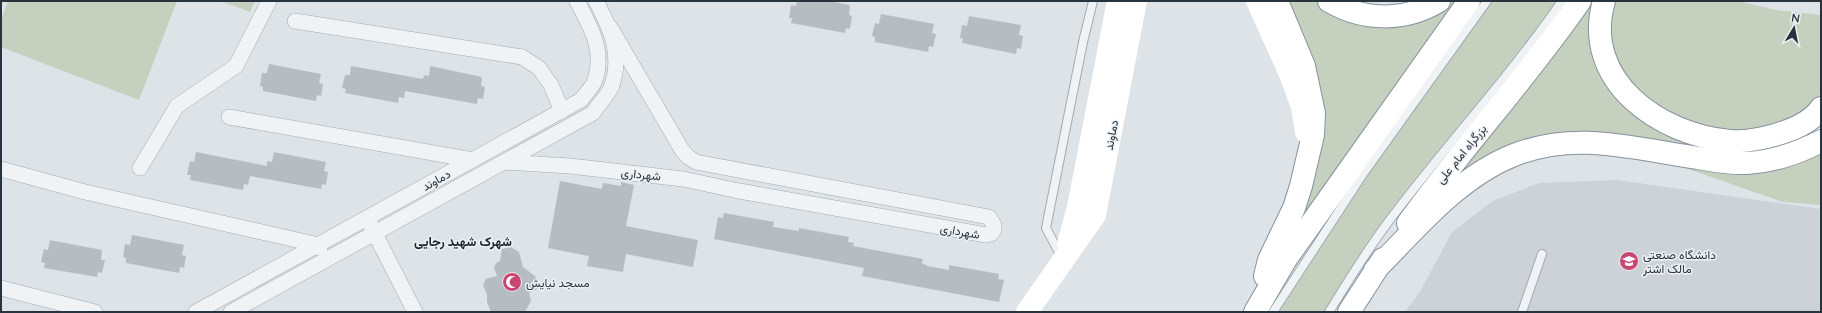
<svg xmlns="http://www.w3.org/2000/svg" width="1822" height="313" viewBox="0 0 1822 313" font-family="Lato,Vazirmatn,sans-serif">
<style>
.built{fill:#ccd2d8}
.green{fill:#c6d0bf}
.building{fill:#b5bdc3}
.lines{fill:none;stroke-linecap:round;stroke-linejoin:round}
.service-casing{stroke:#a3abb1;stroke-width:10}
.minor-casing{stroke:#a3abb1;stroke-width:16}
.trunk-casing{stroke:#85929d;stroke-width:24}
.service{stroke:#f0f3f5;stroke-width:8}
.minor{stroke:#f0f3f5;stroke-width:15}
.secondary{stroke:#fff;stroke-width:22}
.trunk{stroke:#fff;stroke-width:22}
.labels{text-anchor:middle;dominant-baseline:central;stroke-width:3;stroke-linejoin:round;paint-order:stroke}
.street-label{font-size:12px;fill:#27333d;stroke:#edf1f4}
.poi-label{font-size:12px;fill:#27333d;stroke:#edf1f4;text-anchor:start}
.neighbourhood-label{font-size:13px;font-weight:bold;fill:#1a242d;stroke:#edf1f4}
</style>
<rect width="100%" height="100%" fill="#dde3e7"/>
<!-- built -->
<path class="built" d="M1617,180L1821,209V312H1405L1421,290L1452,232L1493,201L1539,183Z"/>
<!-- green -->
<path class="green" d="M8,1H177L139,100L1,47V20Z
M221,1H255L250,12Z
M1286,1H1318L1332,10L1443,7L1451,1H1459L1273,264L1318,159Z
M1490,1H1558L1539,28L1347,276L1325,312H1278L1374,164Z
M1593,1L1608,79L1730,148L1729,155L1592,135L1444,190L1472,159L1555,54Z
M1610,1H1738L1776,10L1821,15V93L1806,113L1793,120L1736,133L1673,118L1624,81L1606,31Z
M1821,150V205L1783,202L1665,161Z"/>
<!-- building -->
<path class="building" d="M797,1H829L850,5L849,15L852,16L850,29L846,28L845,33L791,23L792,18H789L791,5L796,6Z
M881,14L934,24L932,33L936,34L933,47L929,46L928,52L875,42V37L872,36L875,23L879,24Z
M969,16L1021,25L1019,35L1023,36L1021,49L1017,48L1016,54L962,43L963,39L960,38L962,25L967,26Z
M269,64L321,74L319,83L323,84L321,96L317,95L316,101L263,91V87L260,86L262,73H267Z
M351,66L423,79L424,75L429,76L430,66L482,77L481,86L485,87L483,99L478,98L477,104L405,91L404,98L399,97L398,103L345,93L346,89L342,88L345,75H350Z
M196,152L267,166V161L272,162L274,152L326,162L324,171L328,172L326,185L322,184L321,189L250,176L248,185L244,184L243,190L190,180L191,175H187L190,161L194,162Z
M560,181L602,189L603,183L621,186V182L634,185L626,226L698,240L693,267L626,254L623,272L587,266L589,256L548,248Z
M724,213L774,222L773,227L799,231V228L849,237L848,242L854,243L853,246L923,259L922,264L927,265V266L949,270V265L999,274L998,279L1004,280L999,302L862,276L864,268L714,239L718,217L723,218Z
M132,235L184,245L182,255L186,256L184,268L180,267L179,273L126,263V258L123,257L125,244L130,245Z
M50,240L102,250L101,260H105L102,273L98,272L97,277L44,268L45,263L41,262L44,249L48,250Z
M511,247L519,252L523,267L536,277L541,287L529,293L531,301L525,312H491L487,302V294L483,285L486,279L497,276L494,268L496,263L500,261L502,249Z"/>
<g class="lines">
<defs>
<path id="service" d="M1062,258L1046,228L1083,42L1093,1
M1273,312L1363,174L1487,1
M1329,312C1348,281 1367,250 1389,221C1445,146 1509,78 1562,1
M1522,312L1542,254"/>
<path id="minor" d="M295,21L522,57L539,68L551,85L562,111
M229,117L473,160
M504,162L570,166L683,179L739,191L986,235L991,234L994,230V225L989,217L696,162L688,157L682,150L610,27
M140,168L177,106L236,66L269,1
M1,169L85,192L319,245L320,248
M370,224L415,312
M1,288L95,312
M196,312L581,100C585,94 593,87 595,80C605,50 590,26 577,1
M231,312L593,113C598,105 607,96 611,88C623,56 611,29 596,1"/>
<path id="trunk" d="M1329,1C1363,21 1405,22 1439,1
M1604,1C1581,81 1660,135 1730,141C1745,142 1761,139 1775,135C1792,130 1811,123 1821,108
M1408,223C1463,147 1527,78 1580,1
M1375,270C1416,229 1458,177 1514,155C1575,131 1630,148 1692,157C1710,160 1728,164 1746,163C1771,162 1799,153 1821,141
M1265,276L1269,260L1294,208L1301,186L1313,135L1314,113L1304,66L1277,1
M1255,312L1286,259L1469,1
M1349,312L1383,259"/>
</defs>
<!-- service casing -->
<use href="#service" class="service-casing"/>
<!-- minor casing -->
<use href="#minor" class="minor-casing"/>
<!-- trunk casing -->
<use href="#trunk" class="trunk-casing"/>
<!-- service -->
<use href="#service" class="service"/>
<!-- minor -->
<use href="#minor" class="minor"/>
<!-- secondary -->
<path class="secondary" d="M1257,1L1290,74L1302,107L1306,132
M1068,244L1078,207L1118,1
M1027,312L1095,215L1136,1"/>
<!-- trunk -->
<use href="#trunk" class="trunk"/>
</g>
<!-- icons -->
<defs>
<symbol id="university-disc" viewBox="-11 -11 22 22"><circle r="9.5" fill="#c8466f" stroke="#edf1f4"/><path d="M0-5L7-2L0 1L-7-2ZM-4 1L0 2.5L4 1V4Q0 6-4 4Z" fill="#fff"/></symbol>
<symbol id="mosque-disc" viewBox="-11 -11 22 22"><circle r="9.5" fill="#c8466f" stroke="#edf1f4"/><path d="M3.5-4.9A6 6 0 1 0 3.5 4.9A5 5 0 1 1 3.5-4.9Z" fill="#fff"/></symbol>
</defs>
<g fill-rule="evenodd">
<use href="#university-disc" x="1618" y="250" width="22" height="22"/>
<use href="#mosque-disc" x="501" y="271" width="22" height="22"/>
</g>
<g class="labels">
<!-- street labels -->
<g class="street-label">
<text transform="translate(1111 135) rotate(-79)">دماوند</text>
<text transform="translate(1461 154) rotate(-51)">بزرگراه امام علی</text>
<text transform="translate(641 174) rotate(6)">شهرداری</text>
<text transform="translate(436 180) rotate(-29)">دماوند</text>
<text transform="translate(960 231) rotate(10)">شهرداری</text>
</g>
<!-- poi labels -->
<g class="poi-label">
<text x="1643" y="254">دانشگاه صنعتی<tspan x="1643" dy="14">مالک اشتر</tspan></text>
<text x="526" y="282">مسجد نیایش</text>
</g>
<!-- neighbourhood labels -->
<g class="neighbourhood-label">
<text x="463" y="241">شهرک شهید رجایی</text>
</g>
</g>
<!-- border -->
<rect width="1822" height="313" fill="none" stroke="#27333d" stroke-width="4"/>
<!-- north arrow -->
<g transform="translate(1794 28) rotate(10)" stroke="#edf1f4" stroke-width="3" paint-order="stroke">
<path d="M0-3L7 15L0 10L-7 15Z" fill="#27333d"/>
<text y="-6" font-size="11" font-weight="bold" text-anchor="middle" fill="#27333d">N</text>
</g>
</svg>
